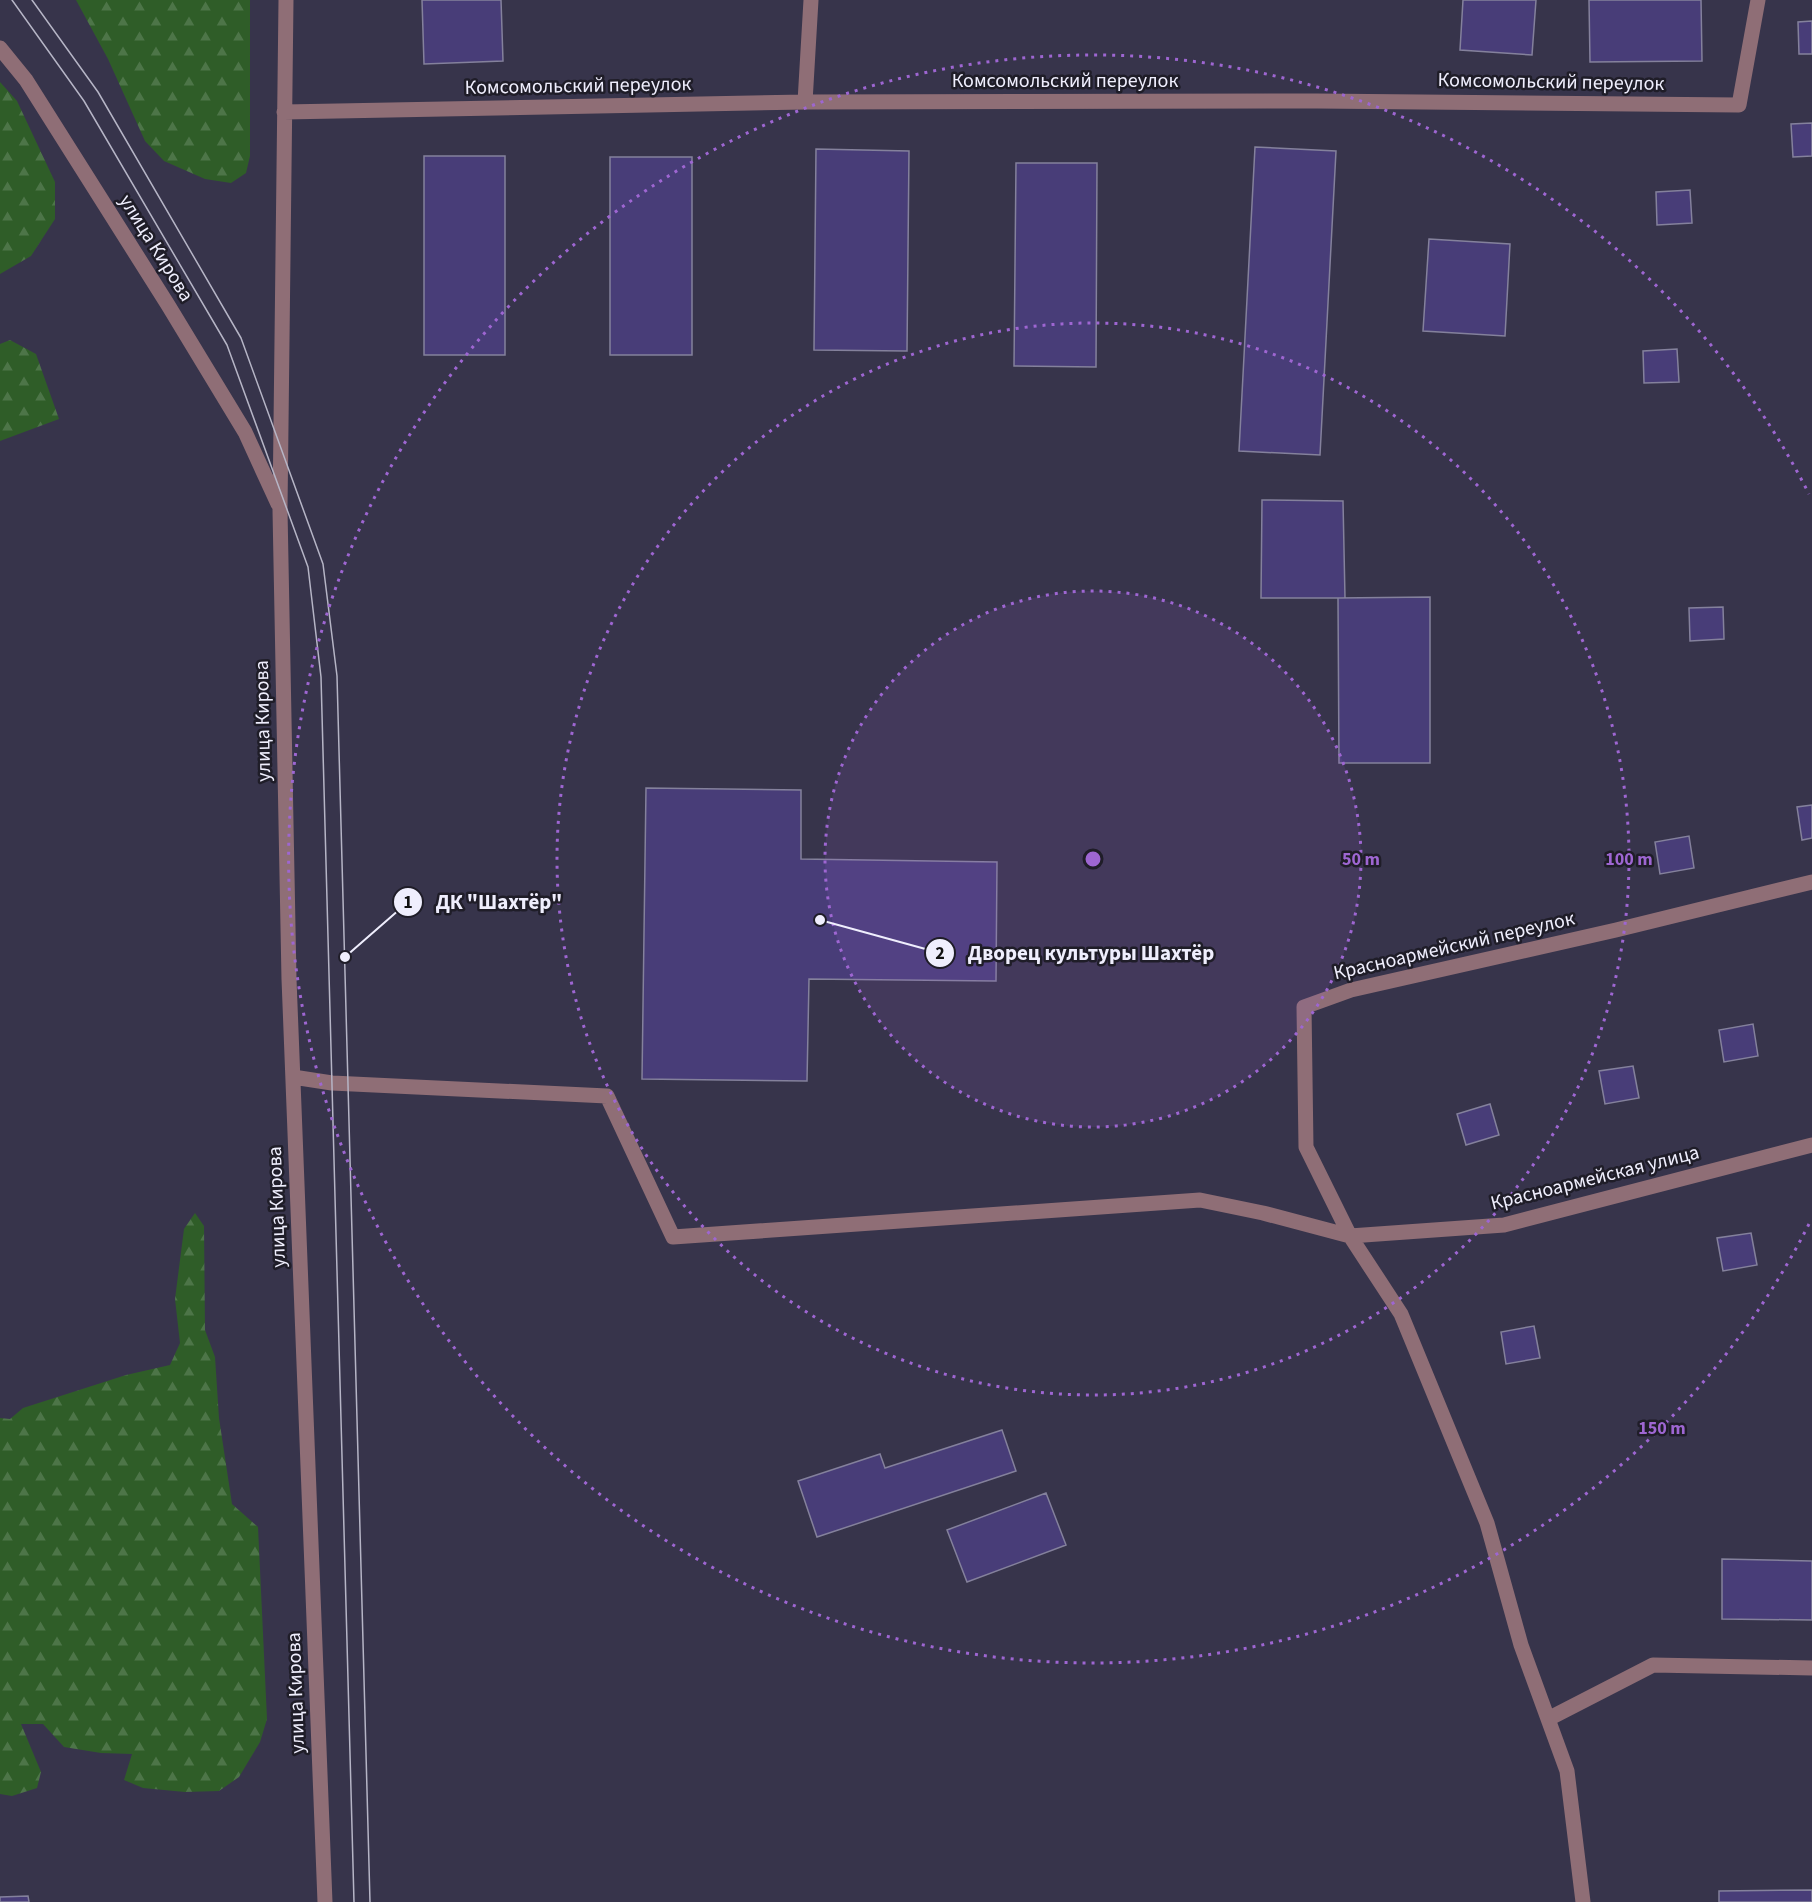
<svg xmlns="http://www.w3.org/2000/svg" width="1812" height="1902" viewBox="0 0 1812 1902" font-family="'Source Sans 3',sans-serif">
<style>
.forest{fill:url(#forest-firs)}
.building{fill:#483d78;stroke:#84819c;stroke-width:1.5}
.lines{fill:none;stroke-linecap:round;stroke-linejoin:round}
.minor{stroke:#8f6e76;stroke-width:15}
.tram{stroke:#b6b5c6;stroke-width:1.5}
.ring{fill:none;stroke:#9e66d2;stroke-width:3;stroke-dasharray:3 6}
.labels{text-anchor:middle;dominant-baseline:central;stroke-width:5;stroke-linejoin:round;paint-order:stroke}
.street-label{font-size:20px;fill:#efeefd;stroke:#1f1d28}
.centre{fill:#9e66d2;stroke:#1f1d28;stroke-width:3}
.ring-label{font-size:18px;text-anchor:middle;font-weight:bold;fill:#9e66d2;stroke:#1f1d28;stroke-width:5;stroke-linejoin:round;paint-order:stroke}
.leader{fill:none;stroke:#efeefd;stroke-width:2}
.callout-dot{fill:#efeefd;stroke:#1f1d28;stroke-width:2}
.mark-label{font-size:18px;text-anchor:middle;font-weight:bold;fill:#111}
.callout-label{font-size:21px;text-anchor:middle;font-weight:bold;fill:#efeefd;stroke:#1f1d28;stroke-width:5;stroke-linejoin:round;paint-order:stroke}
</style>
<defs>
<pattern id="forest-firs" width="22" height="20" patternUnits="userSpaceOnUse" patternTransform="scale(1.5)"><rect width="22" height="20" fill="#2f5d28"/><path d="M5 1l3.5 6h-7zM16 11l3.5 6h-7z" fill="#4d7548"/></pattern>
</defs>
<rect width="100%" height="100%" fill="#37344b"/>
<!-- forest -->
<path class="forest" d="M76,0H250V156L246,173L231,183L205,179L164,161L145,141L108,59Z
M0,82L17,101L55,182V219L31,256L0,274Z
M10,340L36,354L59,419L0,441V344Z
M195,1213L204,1226L205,1330L215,1357L219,1418L232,1504L258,1527L267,1719L260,1742L239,1777L219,1791L185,1792L143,1788L124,1780L132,1754L101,1753L64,1747L43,1724H21L41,1772L37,1788L12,1796L0,1794V1418L10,1419L23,1408L126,1375L170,1365L180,1343L175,1299L184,1229Z"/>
<!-- building -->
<path class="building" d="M422,0H501L503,61L424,64Z
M1463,0H1536L1532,55L1460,50Z
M1589,0H1701L1702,61L1590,62Z
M1812,21V54H1799L1798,22Z
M1812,123V156L1793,157L1791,124Z
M1255,147L1336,151L1320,455L1239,451Z
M816,149L909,151L907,351L814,350Z
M424,156H505V355H424Z
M610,157H692V355H610Z
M1016,163H1097L1096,367L1014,366Z
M1690,190L1692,223L1657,225L1656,192Z
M1429,239L1510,244L1505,336L1423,331Z
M1677,349L1679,382L1644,383L1643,351Z
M1262,500L1343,501L1345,598H1261Z
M1430,597V763H1339L1338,598Z
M1723,607L1724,639L1690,641L1689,608Z
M646,788L801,790V859L997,862L996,981L809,979L807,1081L642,1079Z
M1812,805V838L1802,840L1797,807Z
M1689,836L1694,868L1660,874L1655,842Z
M1753,1024L1758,1056L1724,1062L1719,1030Z
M1633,1066L1639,1098L1605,1104L1599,1071Z
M1490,1104L1499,1135L1466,1145L1457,1114Z
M1751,1233L1757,1265L1723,1271L1717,1238Z
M1534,1326L1540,1358L1506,1364L1501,1332Z
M1002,1430L1016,1471L817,1537L798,1481L880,1454L885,1468Z
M1046,1493L1066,1545L967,1582L947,1530Z
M1722,1559L1812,1561V1620L1722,1619Z
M1812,1890V1902H1719V1891Z
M28,1896L29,1902H0V1897Z"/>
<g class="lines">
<!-- minor -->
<path class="minor" d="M286,0L280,510L289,979L325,1902
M0,48L26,80L168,305L245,432L278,504
M805,102L811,0
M284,112L805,102L1317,101L1739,105L1758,0
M293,1077L332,1083L607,1096L673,1237L1200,1200L1263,1213L1350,1236L1504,1225L1812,1145
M1548,1719L1653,1665L1812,1668
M1583,1902L1567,1771L1521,1645L1487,1523L1401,1314L1350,1236L1306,1147L1304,1007L1351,990L1616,930L1812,882"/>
<!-- tram -->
<path class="tram" d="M12,0L84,101L227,345L308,567L321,677L354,1902
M32,0L98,92L241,338L323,564L337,676L370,1902"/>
</g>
<!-- distance rings -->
<circle cx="1093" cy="859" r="268" fill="#9e66d2" fill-opacity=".12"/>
<g class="ring">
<circle cx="1093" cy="859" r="268"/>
<circle cx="1093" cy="859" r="536"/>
<path d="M1809 1224A804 804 0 1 1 1809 494"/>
</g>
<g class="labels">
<!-- street labels -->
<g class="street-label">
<text x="1065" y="81">Комсомольский переулок</text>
<text transform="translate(1551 82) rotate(1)">Комсомольский переулок</text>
<text transform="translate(578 86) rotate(-1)">Комсомольский переулок</text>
<text transform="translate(156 248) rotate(58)">улица Кирова</text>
<text transform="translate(263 721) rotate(-91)">улица Кирова</text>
<text transform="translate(1454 946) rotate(-13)">Красноармейский переулок</text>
<text transform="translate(1595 1178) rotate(-14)">Красноармейская улица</text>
<text transform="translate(277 1207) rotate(-92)">улица Кирова</text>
<text transform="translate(296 1693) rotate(-92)">улица Кирова</text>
</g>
</g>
<circle cx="1093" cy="859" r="9" class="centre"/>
<g class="ring-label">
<text x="1361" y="865">50 m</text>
<text x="1629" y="865">100 m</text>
<text x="1662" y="1434">150 m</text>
</g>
<!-- callouts -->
<path class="leader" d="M345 957L408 902M820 920L940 953"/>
<g class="callout-dot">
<circle cx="345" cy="957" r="6"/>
<circle cx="820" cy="920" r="6"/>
<circle cx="408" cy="902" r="15"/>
<circle cx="940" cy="953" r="15"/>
</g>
<g class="mark-label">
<text x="408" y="908">1</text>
<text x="940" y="959">2</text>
</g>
<g class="callout-label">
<text x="499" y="909">ДК "Шахтёр"</text>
<text x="1091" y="960">Дворец культуры Шахтёр</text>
</g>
</svg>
